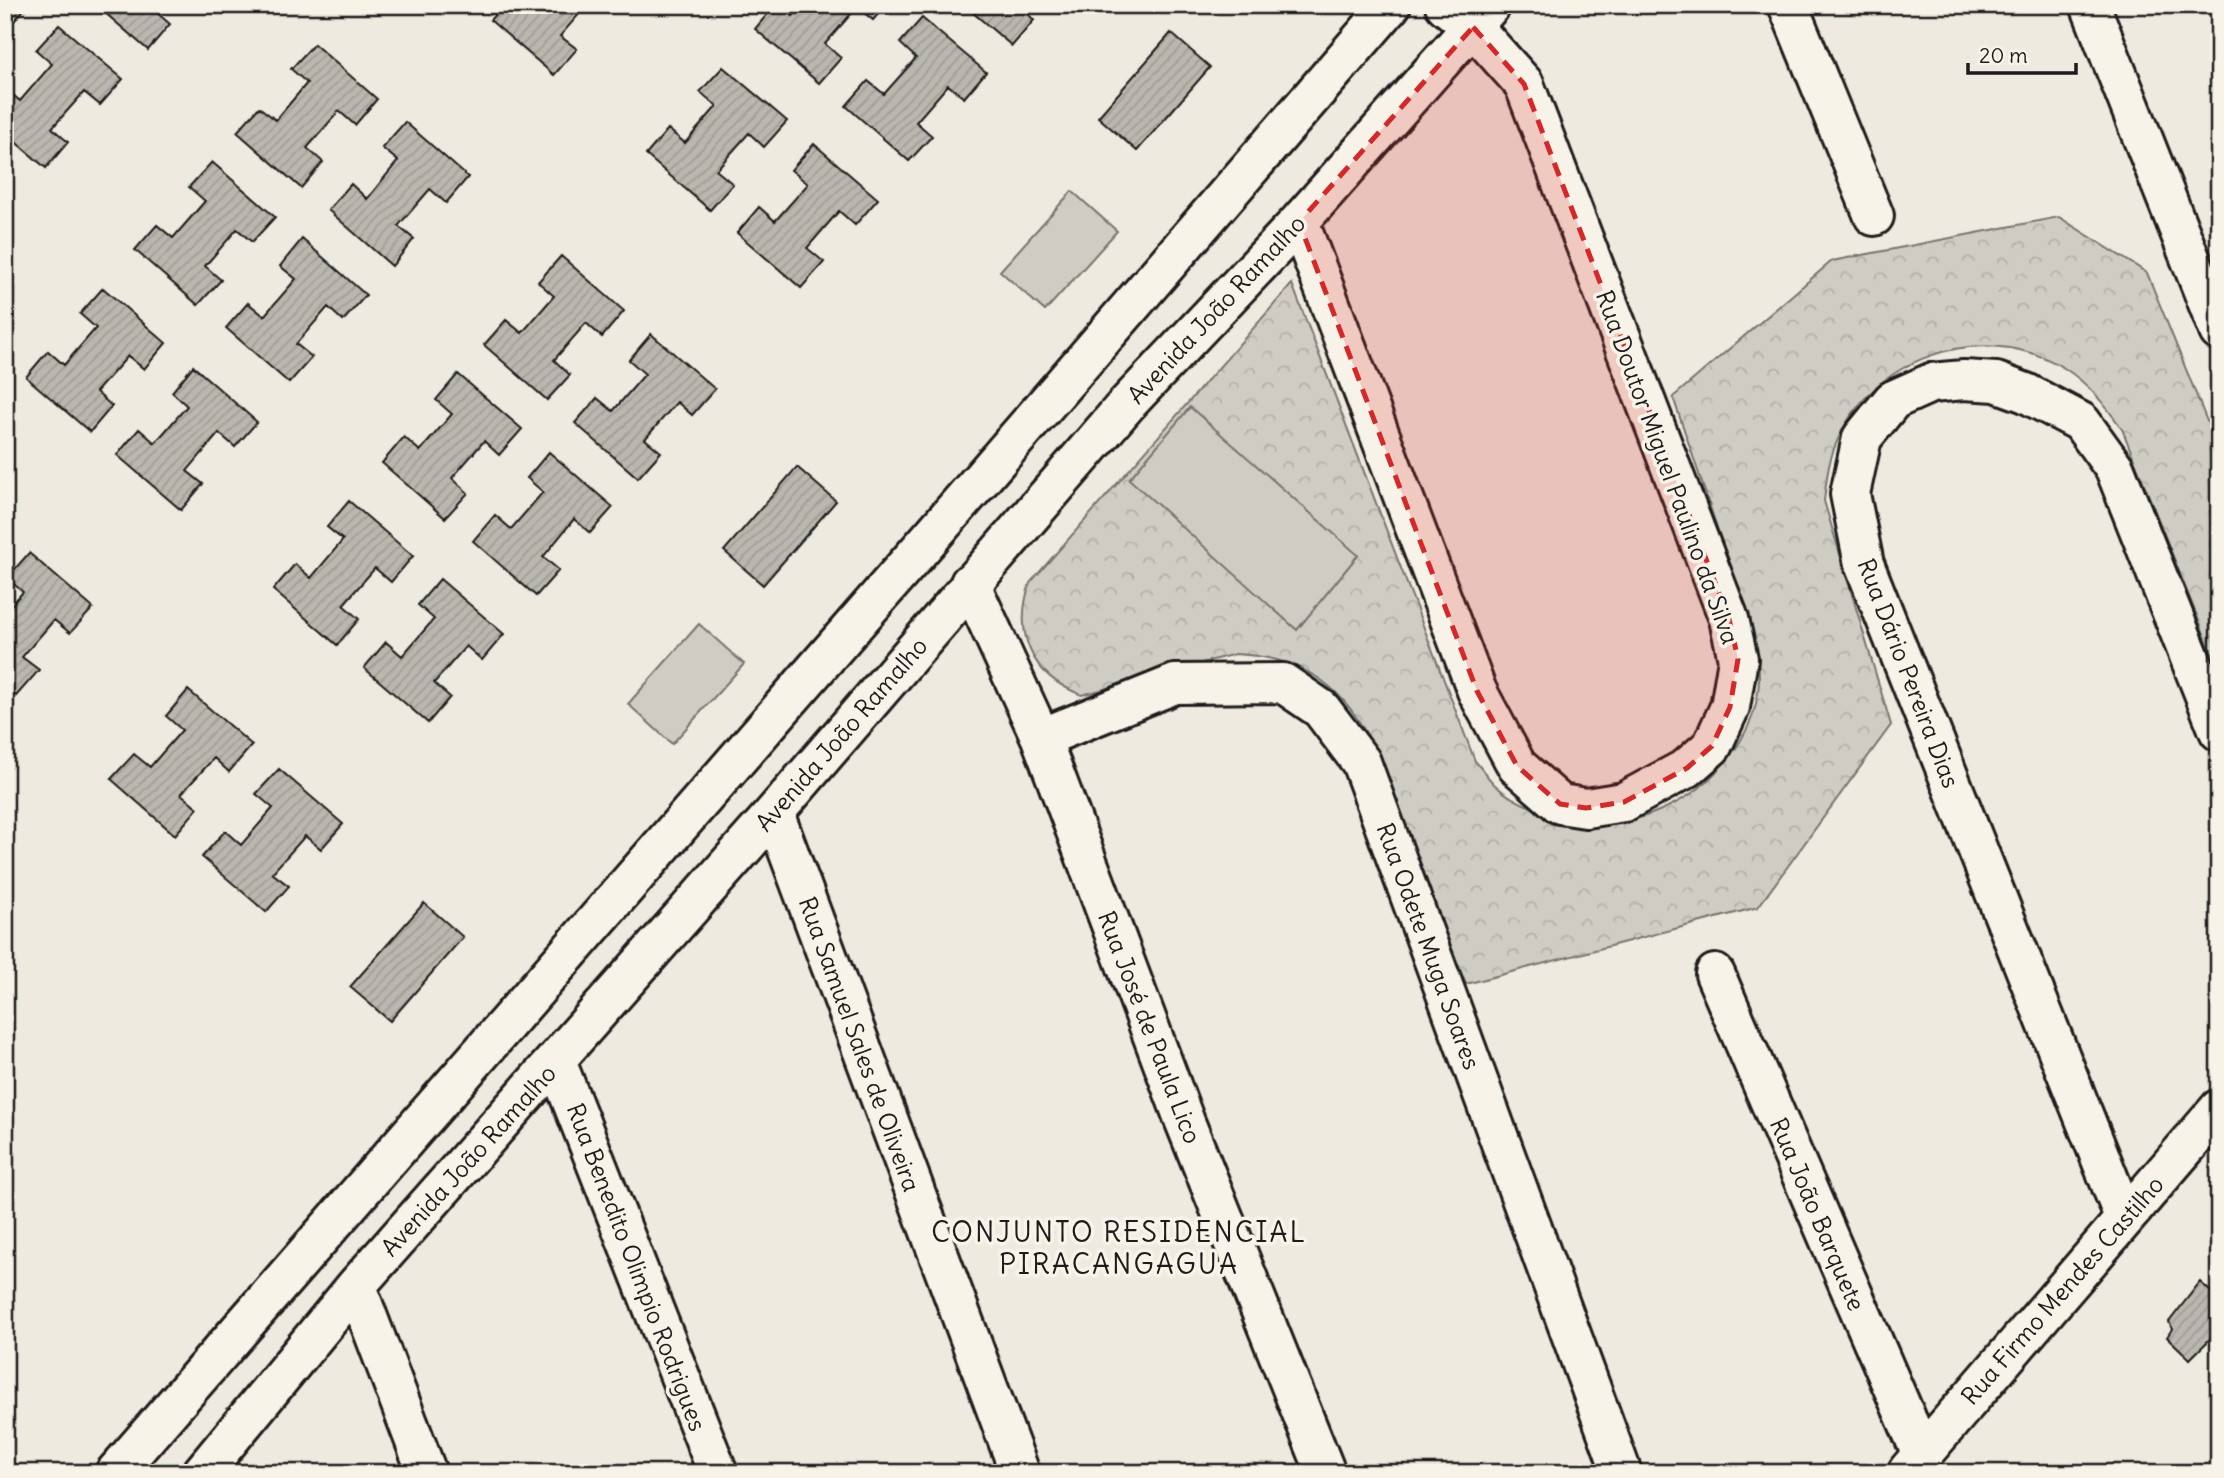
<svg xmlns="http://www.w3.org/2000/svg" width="2224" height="1478" viewBox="0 0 2224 1478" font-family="Delius,sans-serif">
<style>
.park{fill:url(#park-crowns);stroke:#767470;stroke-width:2}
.garden{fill:#cfccc3;stroke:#767470;stroke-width:2}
.building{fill:url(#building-hatch);stroke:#1c1c1c;stroke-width:2}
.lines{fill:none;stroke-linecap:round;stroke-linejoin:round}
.minor-casing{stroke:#1c1c1c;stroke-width:44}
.minor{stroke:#f7f3e8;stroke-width:38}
.marked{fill:#d62828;fill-opacity:0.2;stroke:#d62828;stroke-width:5;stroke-dasharray:14 9;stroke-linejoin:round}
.labels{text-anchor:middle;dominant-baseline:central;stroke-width:7;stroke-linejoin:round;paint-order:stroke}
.street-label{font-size:24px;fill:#1c1c1c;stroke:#f7f3e8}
.quarter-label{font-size:28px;letter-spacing:2px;fill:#1c1c1c;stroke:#f7f3e8}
</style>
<defs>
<pattern id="park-crowns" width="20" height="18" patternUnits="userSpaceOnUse" patternTransform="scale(1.75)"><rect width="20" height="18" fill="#cfccc3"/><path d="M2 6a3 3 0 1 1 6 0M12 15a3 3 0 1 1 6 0" fill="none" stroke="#b1afa7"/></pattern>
<pattern id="building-hatch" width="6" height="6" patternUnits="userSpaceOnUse" patternTransform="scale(1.75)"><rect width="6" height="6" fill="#bab7af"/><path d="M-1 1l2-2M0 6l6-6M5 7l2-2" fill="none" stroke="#9f9d96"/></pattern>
</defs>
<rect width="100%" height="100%" fill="#eeeae0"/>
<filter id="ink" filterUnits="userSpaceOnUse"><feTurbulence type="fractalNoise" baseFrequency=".0143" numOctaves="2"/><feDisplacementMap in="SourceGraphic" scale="14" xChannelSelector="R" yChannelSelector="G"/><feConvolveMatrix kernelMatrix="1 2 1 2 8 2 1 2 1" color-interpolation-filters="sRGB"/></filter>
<g filter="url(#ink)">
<!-- park -->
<path class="park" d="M2059,217L2147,273L2219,451V671L2122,429C2106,406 2089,384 2064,368C1982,318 1867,358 1834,449C1828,465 1826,483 1824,501L1891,725L1758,907L1466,984L1368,737C1339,681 1298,657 1235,654L1082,695C1031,676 1013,634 1030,583L1292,284L1475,761C1482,769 1488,778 1495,785C1528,816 1578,819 1621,820C1646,821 1688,799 1706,782C1732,757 1754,728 1758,692C1764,648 1742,603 1729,563C1710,508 1692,452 1673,397L1832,261Z"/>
<!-- garden -->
<path class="garden" d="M1072,191L1117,231L1045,311L1000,271Z
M1190,407L1358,555L1297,630L1129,479Z
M699,624L744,664L672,744L628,704Z"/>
<!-- building -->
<path class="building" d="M5,5H28L9,27L5,24Z
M96,5H159L155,11L170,24L148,50Z
M504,5H525L529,8L531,5H587L560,36L577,49L554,75L490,20Z
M775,5H780L793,16L803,5H886L873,20L857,7L825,44L841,58L819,83L755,29Z
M964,5H1019L1034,20L1012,46Z
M922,18L986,72L964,98L948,85L916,122L932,136L909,161L846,106L868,81L884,94L916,58L900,43Z
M59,25L123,79L100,105L84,92L52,128L68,142L46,168L5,133V88L20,101L52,64L36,50Z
M1171,33L1210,67L1137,151L1098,117Z
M314,44L377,99L355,125L339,111L307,148L323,162L301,188L237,132L259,107L276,120L307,83L291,69Z
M723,67L787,121L764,147L749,133L716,170L733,184L710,210L646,155L668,129L685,143L717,106L700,92Z
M405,122L468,177L446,203L430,189L398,226L414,239L392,266L328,210L351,184L367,199L398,161L382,148Z
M814,144L878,199L855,225L839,211L807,248L824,262L801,288L737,233L759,207L775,221L808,184L791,170Z
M212,162L275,217L252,242L237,229L205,266L221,280L198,305L135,250L157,225L173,238L205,201L189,187Z
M302,239L366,295L343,321L328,307L296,344L312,357L289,383L226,328L248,303L264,316L296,279L280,266Z
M561,256L624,311L602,337L586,323L554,360L570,375L547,400L484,345L506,320L522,333L554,296L538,282Z
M103,288L166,343L144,369L128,356L96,392L112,406L90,432L26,377L48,351L64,365L96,328L80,314Z
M651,334L715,389L692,415L677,402L645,439L661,452L638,478L575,423L597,398L613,411L645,374L629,360Z
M193,366L257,422L235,447L219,433L187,471L203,484L181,510L117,455L139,429L155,443L187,406L172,392Z
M458,374L522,429L499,455L484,441L452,478L468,493L445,518L382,463L404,437L420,451L452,414L436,400Z
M549,452L613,507L590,533L574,519L543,557L559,570L536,596L473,541L495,515L511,529L543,492L527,478Z
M797,467L836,501L763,585L724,551Z
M349,501L413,556L391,582L375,568L343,605L359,619L337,645L273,590L295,564L311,578L343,540L327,527Z
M29,553L93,608L70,633L54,620L22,657L39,670L16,696L5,687V612L23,592L7,578Z
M440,579L504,634L482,660L466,646L434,683L450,697L428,723L364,668L386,642L402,656L434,619L418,605Z
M188,690L252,745L229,772L214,758L181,794L198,808L175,835L111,779L134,754L150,767L182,730L166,716Z
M279,769L343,824L321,849L305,836L272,873L289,886L266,912L202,857L225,831L241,845L273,808L256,794Z
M424,903L463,937L390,1021L350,987Z
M2200,1282L2219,1299V1344L2212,1337L2190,1359L2167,1337L2172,1329L2169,1322Z"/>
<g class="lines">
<defs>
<path id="minor" d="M1788,5L1874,216
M2090,5L2219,331
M1299,222L1477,691L1517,766L1560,804L1586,808L1624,802L1687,768L1712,746L1730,707L1738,659L1729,619L1524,84L1473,27L1445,5
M970,583L1041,738L1185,1122L1326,1473
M1041,738L1175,684L1283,683L1321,709L1361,762L1622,1473
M774,813L1020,1473
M1715,974L1922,1455
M556,1061L718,1473
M2124,1217L1864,564L1850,494L1862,438L1893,400L1931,383L1964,380L1996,382L2026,393L2081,422L2115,469L2219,731
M356,1286L427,1473
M1908,1471L2219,1109
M115,1473L977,484L1391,5
M202,1473L356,1286L774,813L1126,405L1299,222L1491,5"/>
</defs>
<!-- minor casing -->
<use href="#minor" class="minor-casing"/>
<!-- minor -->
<use href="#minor" class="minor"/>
</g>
</g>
<!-- marked area -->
<path class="marked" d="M1473,27L1524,84L1729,619L1738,659L1730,707L1712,746L1687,768L1624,802L1586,808L1560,804L1517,766L1477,691L1299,222Z"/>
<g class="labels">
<!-- street labels -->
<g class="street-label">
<text transform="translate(1216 309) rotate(-47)">Avenida João Ramalho</text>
<text transform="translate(1668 467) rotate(70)">Rua Doutor Miguel Paulino da Silva</text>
<text transform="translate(1909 673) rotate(69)">Rua Dário Pereira Dias</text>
<text transform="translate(841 734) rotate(-49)">Avenida João Ramalho</text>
<text transform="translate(1429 946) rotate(70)">Rua Odete Muga Soares</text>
<text transform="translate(1150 1027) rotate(69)">Rua José de Paula Lico</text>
<text transform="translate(860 1044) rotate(70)">Rua Samuel Sales de Oliveira</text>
<text transform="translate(468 1160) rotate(-48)">Avenida João Ramalho</text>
<text transform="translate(1818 1214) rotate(67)">Rua João Barquete</text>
<text transform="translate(637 1267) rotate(69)">Rua Benedito Olimpio Rodrigues</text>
<text transform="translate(2062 1290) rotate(-49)">Rua Firmo Mendes Castilho</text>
</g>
<!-- quarter labels -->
<g class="quarter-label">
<text x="1119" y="1232">CONJUNTO RESIDENCIAL<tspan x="1119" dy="32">PIRACANGAGUA</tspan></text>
</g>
</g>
<!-- margin -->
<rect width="2224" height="1478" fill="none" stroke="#f7f3e8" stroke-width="28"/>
<rect x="14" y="14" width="2196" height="1450" fill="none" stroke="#1c1c1c" stroke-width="2.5" filter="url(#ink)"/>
<!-- scale -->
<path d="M1968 63v10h108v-10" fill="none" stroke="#1c1c1c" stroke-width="3.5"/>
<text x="1979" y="63" font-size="21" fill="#1c1c1c" stroke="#f7f3e8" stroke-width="5" paint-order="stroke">20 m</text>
</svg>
